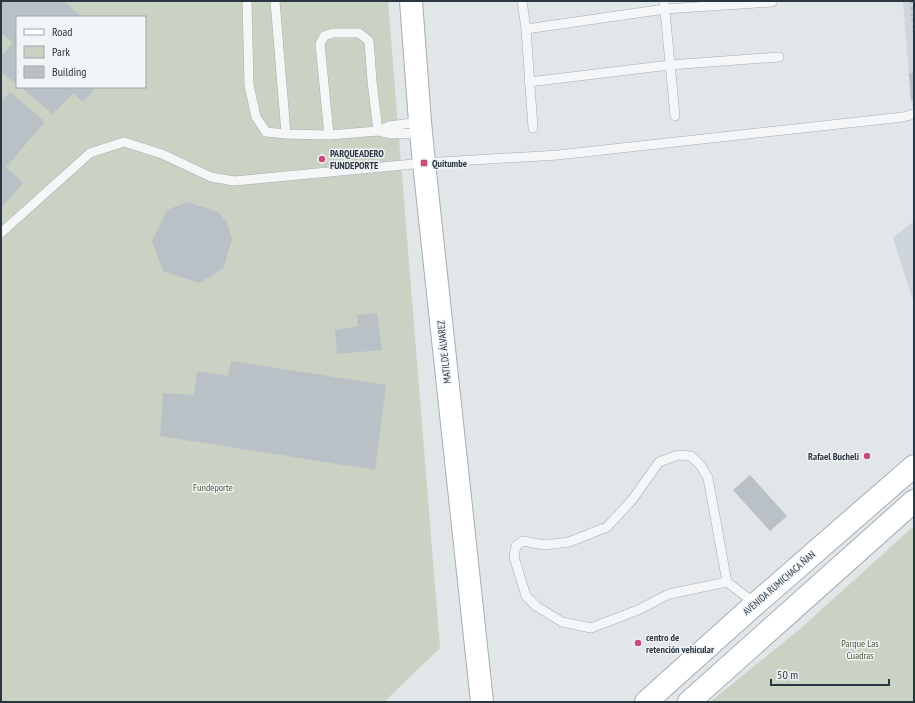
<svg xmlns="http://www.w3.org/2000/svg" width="915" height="703" viewBox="0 0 915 703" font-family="'PT Sans Narrow',sans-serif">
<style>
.built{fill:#cfd6db}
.green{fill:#cad3c3;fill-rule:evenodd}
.building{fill:#b9c0c6}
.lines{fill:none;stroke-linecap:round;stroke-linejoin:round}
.lane-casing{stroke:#a6aeb3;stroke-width:10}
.secondary-casing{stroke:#a6aeb3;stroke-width:24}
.path{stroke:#b7bdc1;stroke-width:2.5;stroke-dasharray:3 3;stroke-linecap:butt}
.lane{stroke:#f4f6f8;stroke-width:9}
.secondary{stroke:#fff;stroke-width:22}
.poi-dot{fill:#c84c78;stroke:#f1f4f7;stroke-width:1.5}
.labels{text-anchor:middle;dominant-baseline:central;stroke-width:3;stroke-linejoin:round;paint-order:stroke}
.poi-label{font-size:10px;font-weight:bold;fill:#2a3740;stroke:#f1f4f7;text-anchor:start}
.street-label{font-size:10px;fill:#2a3740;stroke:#f1f4f7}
.park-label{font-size:10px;fill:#465b38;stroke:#f1f4f7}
</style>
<rect width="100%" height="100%" fill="#e1e6e9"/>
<!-- built -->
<path class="built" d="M903,1H914V108L912,106L911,100Z
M914,221V304L893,238Z"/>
<!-- green -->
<path class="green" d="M1,1H388L440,648L384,702H1ZM17,17H145V87H17Z
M914,526V702H710L801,628Z"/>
<!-- building -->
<path class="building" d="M1,1H64L82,17H17V85L1,72V56L13,43L3,34L1,37Z
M909,73H914V100H911Z
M20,87H96L83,102L73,93L53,114Z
M10,92L45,122L6,167L23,183L1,208V102Z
M187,202L218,212L227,222L232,240L223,269L199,283L163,271L152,241L167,210Z
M377,313L382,350L337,354L335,330L358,326L357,315Z
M231,361L386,385L375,470L160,436L163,393L194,395L197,371L228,376Z
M750,475L787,516L770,531L733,490Z"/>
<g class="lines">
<defs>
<path id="lane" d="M247,1L249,85L256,117L266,132L286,134L329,135L378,131L389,126L420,122
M275,1L286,134
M522,1L526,29L533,128
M664,1L675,116
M526,29L665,9L772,2
M529,82L670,65L779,57
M378,131L390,134L421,133
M329,135L320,44L324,36L333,33H359L369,41L372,81L378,131
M1,233L90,153L124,142L162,154L211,177L234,181L424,163L558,155L903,117L914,114
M727,582L708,478L701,466L691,456L678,455L659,462L632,500L607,527L569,542L544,545L523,541L516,546L514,557L526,596L536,606L562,622L591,628L638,610L669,594L727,582L756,604"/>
<path id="secondary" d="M411,1L420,122L424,163L482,702
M646,702L752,607L914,466
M689,702L914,501"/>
</defs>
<!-- lane casing -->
<use href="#lane" class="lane-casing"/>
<!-- secondary casing -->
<use href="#secondary" class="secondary-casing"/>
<!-- path -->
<path class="path" d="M911,1L914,36"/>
<!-- lane -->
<use href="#lane" class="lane"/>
<!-- secondary -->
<use href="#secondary" class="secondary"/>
</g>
<!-- markers -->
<g class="poi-dot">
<circle cx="322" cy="159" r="4"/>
<rect x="420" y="159" width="8" height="8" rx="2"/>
<circle cx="867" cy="456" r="4"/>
<circle cx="638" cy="643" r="4"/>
</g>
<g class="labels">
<!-- poi labels -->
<g class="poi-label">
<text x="330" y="153">PARQUEADERO<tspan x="330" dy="12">FUNDEPORTE</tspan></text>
<text x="432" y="163">Quitumbe</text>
<text x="859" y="456" text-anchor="end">Rafael Bucheli</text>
<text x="646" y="637">centro de<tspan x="646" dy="12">retención vehicular</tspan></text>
</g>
<!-- street labels -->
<g class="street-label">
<text transform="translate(444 352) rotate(-96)">MATILDE ÁLVAREZ</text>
<text transform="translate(779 583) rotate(-41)">AVENIDA RUMICHACA ÑAN</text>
</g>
<!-- park labels -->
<g class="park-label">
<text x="213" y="487">Fundeporte</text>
<text x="860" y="643">Parque Las<tspan x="860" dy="12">Cuadras</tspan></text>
</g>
</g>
<!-- border -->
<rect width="915" height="703" fill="none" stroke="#2a3740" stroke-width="4"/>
<!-- legend -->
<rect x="16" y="16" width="130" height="72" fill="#f1f4f7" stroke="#a1a8ae"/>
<rect x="24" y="29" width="20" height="6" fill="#ffffff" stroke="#a1a8ae"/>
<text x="52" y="36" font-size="12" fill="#2a3740">Road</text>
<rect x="24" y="46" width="20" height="12" fill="#cad3c3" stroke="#a1a8ae"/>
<text x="52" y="56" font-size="12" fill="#2a3740">Park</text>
<rect x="24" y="66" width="20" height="12" fill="#b9c0c6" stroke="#a1a8ae"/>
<text x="52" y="76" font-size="12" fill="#2a3740">Building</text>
<!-- scale -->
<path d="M771 679v6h118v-6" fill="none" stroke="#2a3740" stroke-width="2"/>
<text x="777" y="679" font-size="12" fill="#2a3740" stroke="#f1f4f7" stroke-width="3" paint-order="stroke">50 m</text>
</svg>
